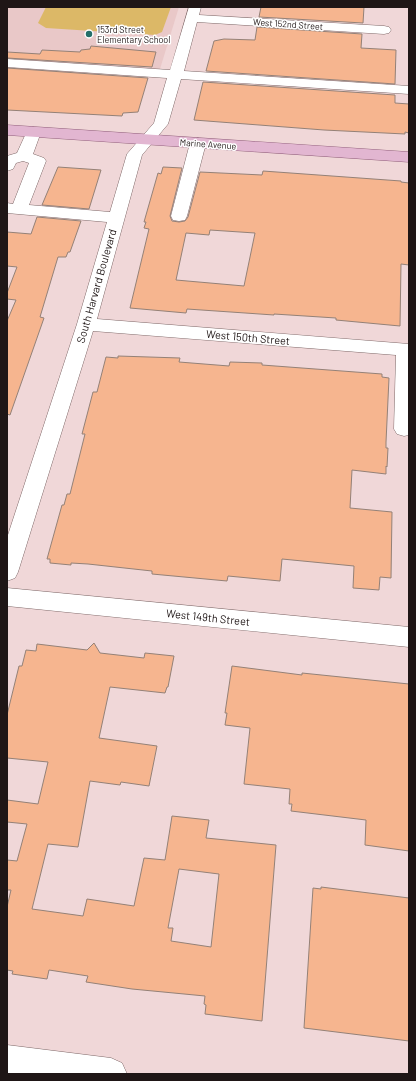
<svg xmlns="http://www.w3.org/2000/svg" width="416" height="1081" viewBox="0 0 416 1081" font-family="Barlow,sans-serif">
<style>
.built{fill:#e9c8c8}
.green{fill:#dcb867}
.building{fill:#f6b58f;stroke:#948177;fill-rule:evenodd}
.lines{fill:none;stroke-linecap:round;stroke-linejoin:round}
.minor-casing{stroke:#7f6969;stroke-width:1}
.major-casing{stroke:#915f7b;stroke-width:1}
.minor{fill:#fff;fill-rule:evenodd}
.major{fill:#e2b6d1;fill-rule:evenodd}
.poi-dot{fill:#246e69;stroke:#fff;stroke-width:1.5}
.labels{text-anchor:middle;dominant-baseline:central;stroke-width:3;stroke-linejoin:round;paint-order:stroke}
.far-street-label{font-size:9px;fill:#1f1616;stroke:#fff}
.far-poi-label{font-size:9px;fill:#1f1616;stroke:#fff;text-anchor:start}
.street-label{font-size:11px;fill:#1f1616;stroke:#fff}
</style>
<rect width="100%" height="100%" fill="#f0d7d8"/>
<!-- built -->
<path class="built" d="M7,7H179L160,69L7,60Z"/>
<!-- green -->
<path class="green" d="M46,7H171L162,32L155,35L46,28L38,23Z"/>
<!-- building -->
<path class="building" d="M261,7H364L363,23L259,17Z
M257,27L362,34L361,48L396,50L395,84L206,71L214,41L224,39L255,40Z
M91,46L156,52L152,67L7,58V52L40,54L42,50L80,52L81,50L90,49Z
M7,68L148,78L138,112L123,113L122,116L7,110Z
M203,82L395,95V103L409,104V133L405,132V134L324,130L194,120Z
M58,167L101,170L89,209L42,205Z
M163,167L182,168L170,216L172,221L179,222L185,221L188,217L200,172L262,175L263,171L401,181V182L409,183V265L401,264L400,326L336,320V318L274,314V315L187,309L186,313L130,308L149,229L144,228L146,222H144L158,173L161,174ZM210,230L255,233L244,286L176,280L186,233L209,235Z
M37,217L81,221L70,252H68L66,257H58L40,317L44,318L10,415L7,414V321L16,300L7,299V293L17,267L7,266V232L31,234Z
M118,356L180,358L179,362L229,366L230,362L262,363V365L382,374V377L389,378L386,442V448H388L387,467L386,466V474L352,470L350,508L392,512L391,578L380,577L379,590L353,588L354,566L282,559L280,581L228,576L227,581L152,574V571L88,564L71,563V565L50,563V559H47L62,505H64L67,494H70L85,434H82L93,392H97L106,357L118,358Z
M94,643L100,653L144,658L145,653L174,656L168,687H167L165,693L110,687L99,738L157,746L149,786L121,782L120,785L90,781L78,847L48,844L32,909L83,916L87,899L134,906L144,858L165,860L172,816L209,820L206,838L276,845L262,1021L205,1014L206,1005L204,1004L205,996L132,989L86,982L88,976L49,970L47,979L12,974L13,971L7,970V907L11,890H7V860L17,861L27,824L7,822V800L38,804L48,762L7,758V715L19,666H22L26,650L36,651L37,644L87,650ZM179,869L219,874L211,947L171,941L173,928H168Z
M232,666L302,675V673L409,684V851L365,845L366,820L291,811L292,804H289L290,789L244,784L250,728L225,725L227,713H225Z
M321,887L409,898V1041L304,1028L313,888L321,889Z"/>
<g class="lines">
<defs>
<path id="minor" d="M189,7H201L199,15L384,26L389,27L391,30L389,33L384,34L197,22L184,71L409,86V94L181,79L168,124L142,155L97,319L409,344V435L404,436L397,434L394,429L396,355L93,331L18,572L15,578L7,581V538L77,324L107,222L7,213V203L13,204L29,163L23,161L16,163L13,169L7,171V156L17,153L28,129L33,127L38,129L41,132L33,154L44,158L46,161L29,205L110,212L127,154L154,123L167,78L7,67V59L170,70Z
M198,138L203,140L206,143L187,216L185,220L179,221L173,220L171,216L190,143L193,140Z
M7,588L409,627V647L7,606Z
M7,1045L111,1058L122,1063L127,1074H7Z"/>
<path id="major" d="M7,125L409,152V162L7,135Z"/>
</defs>
<!-- minor casing -->
<use href="#minor" class="minor-casing"/>
<!-- major casing -->
<use href="#major" class="major-casing"/>
<!-- minor -->
<use href="#minor" class="minor"/>
<!-- major -->
<use href="#major" class="major"/>
</g>
<!-- markers -->
<circle class="poi-dot" cx="89" cy="34" r="4"/>
<g class="labels">
<!-- far-street labels -->
<g class="far-street-label">
<text transform="translate(288 24) rotate(4)">West 152nd Street</text>
<text transform="translate(208 144) rotate(4)">Marine Avenue</text>
</g>
<!-- far-poi labels -->
<g class="far-poi-label">
<text x="97" y="29">153rd Street<tspan x="97" dy="10">Elementary School</tspan></text>
</g>
<!-- street labels -->
<g class="street-label">
<text transform="translate(96 286) rotate(-74)">South Harvard Boulevard</text>
<text transform="translate(248 337) rotate(5)">West 150th Street</text>
<text transform="translate(208 617) rotate(6)">West 149th Street</text>
</g>
</g>
<!-- border -->
<rect width="416" height="1081" fill="none" stroke="#1f1616" stroke-width="16"/>
</svg>
